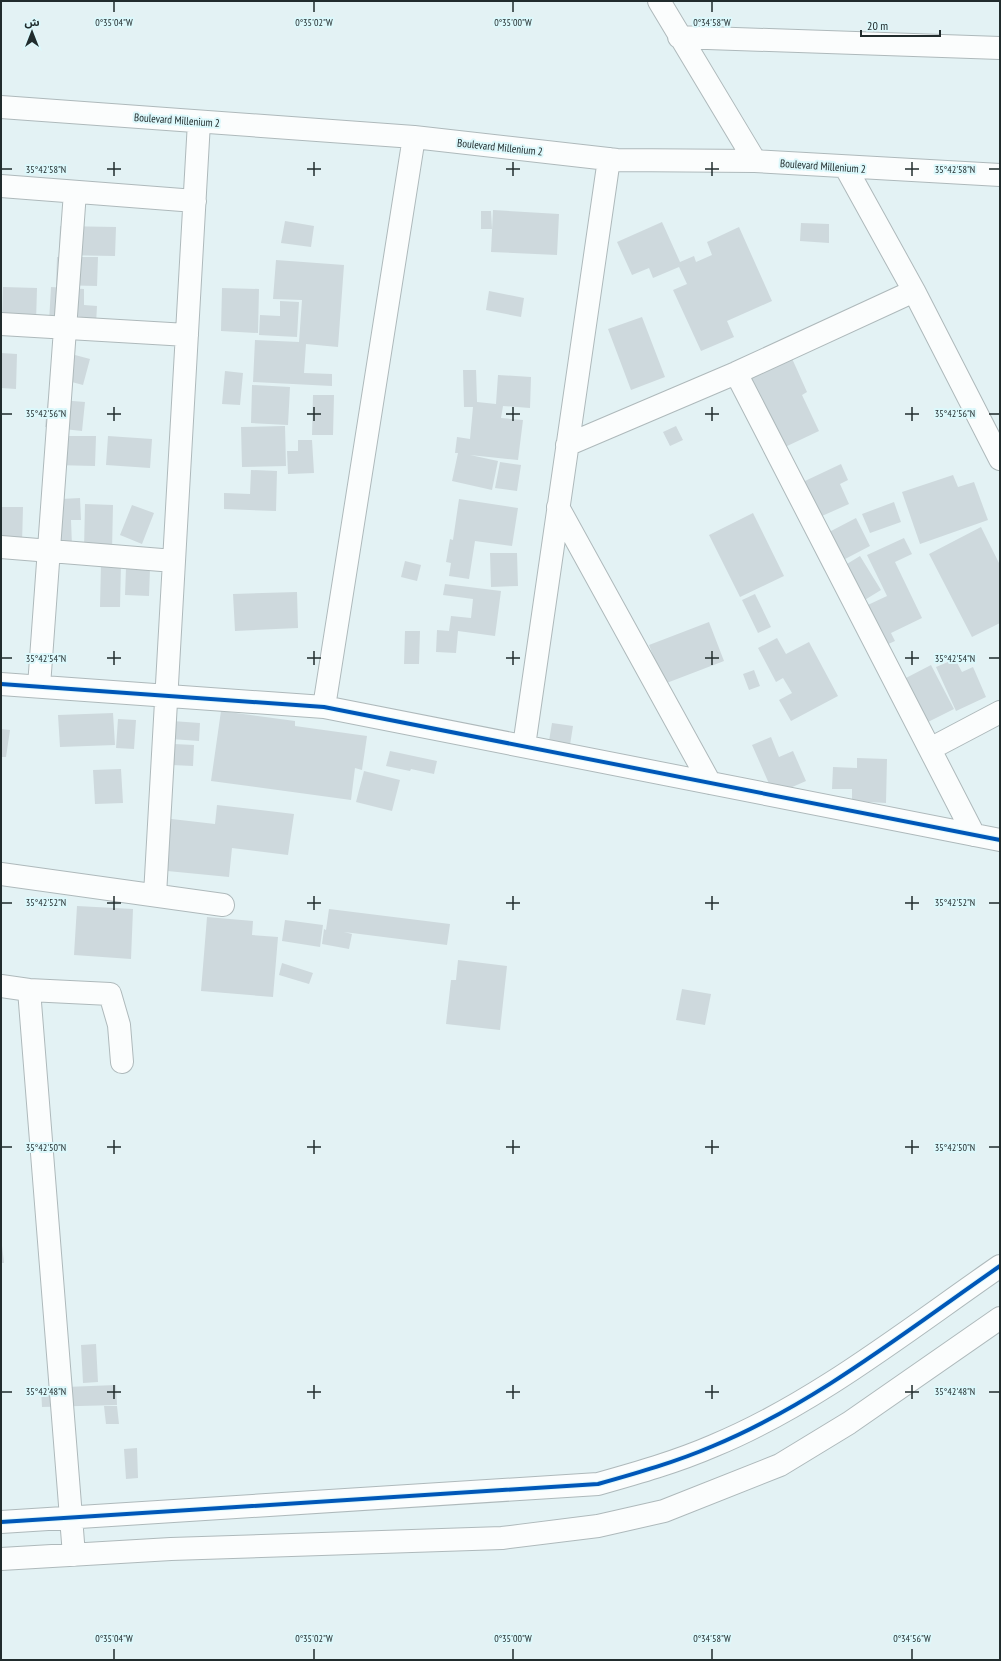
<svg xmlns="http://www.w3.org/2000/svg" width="1001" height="1661" viewBox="0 0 1001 1661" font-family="'PT Sans Narrow','Noto Sans Arabic',sans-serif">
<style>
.building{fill:#ced9dd}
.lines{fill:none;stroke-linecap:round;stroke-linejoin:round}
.minor-casing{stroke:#aeb9bb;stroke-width:24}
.minor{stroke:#fbfdfd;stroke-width:22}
.cycleway-casing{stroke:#dcf8fb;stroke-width:6}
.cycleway{stroke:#0057b8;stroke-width:4}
.ticks{fill:none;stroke:#212c2d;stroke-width:1.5}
.labels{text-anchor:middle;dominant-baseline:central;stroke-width:4;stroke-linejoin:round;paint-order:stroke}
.street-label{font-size:11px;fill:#212c2d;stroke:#dcf8fb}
.ticks-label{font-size:10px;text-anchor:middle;fill:#212c2d;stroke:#dcf8fb;stroke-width:4;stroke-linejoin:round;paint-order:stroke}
</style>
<rect width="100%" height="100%" fill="#e3f2f4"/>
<!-- building -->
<path class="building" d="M493,210L559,214L557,255L491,252Z
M481,211H491L492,229H481Z
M285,221L314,226L311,247L281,243Z
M662,222L680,262L694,256L696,262L712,255L707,242L739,227L772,301L727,321L734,337L701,351L673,290L687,284L679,267L653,278L649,268L632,275L617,242Z
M801,223L829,224V243L800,241Z
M60,226L116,227L115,256L59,255Z
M57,257H98L97,286L56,285Z
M276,260L344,265L338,347L306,344L304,373L332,374V386L253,382L255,340L299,342L302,300L273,299Z
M3,287L37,288L36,322L2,320Z
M51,287L84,289V305L97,306L96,324L49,322Z
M222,288L259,289L258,333L221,331Z
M489,291L524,298L521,317L486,310Z
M280,301L299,302L297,337L259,335L260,315L280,316Z
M642,317L665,377L631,390L608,329Z
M60,351L90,359L83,385L53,377Z
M1,353L17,354L16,389L1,388Z
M790,354L807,392L802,395L819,431L766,456L730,381Z
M463,370H476L477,402L496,404L498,375L531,377L530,408L503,406L501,418L523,420L518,460L470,455L498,461L492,490L452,481L458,453H455L457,437L470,439L473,407H464Z
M225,371L243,373L240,405L222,404Z
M252,385L290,387L288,425L251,423Z
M313,395H334L333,435H312Z
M48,399L85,402L82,431L45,427Z
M285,426L286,466L242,467L241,427Z
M676,426L683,440L670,446L663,432Z
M55,436H96L95,466L54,465Z
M108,436L152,439L150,468L106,465Z
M298,440H312L314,473L288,474L287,451H298Z
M500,462L521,465L517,491L495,488Z
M841,464L848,480L840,484L849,504L804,524L788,489Z
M251,470L277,471L276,511L224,509V493L250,494Z
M953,475L958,487L974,482L988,520L920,544L902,492Z
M80,498L81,520H71L72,546L46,547L42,500Z
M459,499L518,508L512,546L475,541L469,579L449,576L451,563L446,562L450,539L453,540Z
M894,502L901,522L870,533L862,514Z
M85,504L113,505L112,551L84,550Z
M132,505L154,513L142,544L120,535Z
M1,507H23L22,544L1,543Z
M753,513L784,576L740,597L709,535Z
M856,518L870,546L824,570L810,542Z
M981,527L1000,565V623L972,637L929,554Z
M904,538L912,554L895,562L922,618L891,633L895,641L873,651L855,611L887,596L867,555Z
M490,553H517L518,586L491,587Z
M860,556L881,590L850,609L829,575Z
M405,561L421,565L417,581L401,577Z
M101,564H121L120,607H100Z
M126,568L150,569L149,596L125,595Z
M445,584L501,591L495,636L458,631L456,653L436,652L437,630L449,631L451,616L471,618L473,599L443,595Z
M297,592L298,628L235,631L233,594Z
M755,594L771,627L758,633L742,600Z
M709,622L724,661L664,684L649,645Z
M405,631H420L419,664H404Z
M777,638L786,654L809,642L838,696L791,721L779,700L792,693L783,678L776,682L758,648Z
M955,659L962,672L973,667L986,697L956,711L936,667Z
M931,665L954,709L914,729L904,679Z
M754,670L760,686L749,690L743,674Z
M221,711L295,721V726L367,736L362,770L355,768L351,800L211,781Z
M113,713L115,745L60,747L58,715Z
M118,719L136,720L134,749L116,748Z
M172,721L200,723L199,741L171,739Z
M552,723L573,726L570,745L549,741Z
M1,729L10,730L6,757H1Z
M771,737L779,757L793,751L806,781L774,795L752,745Z
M174,744L194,745L193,766L172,765Z
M390,751L437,761L434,774L411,769L410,771L386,766Z
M857,758L887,759L886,803L852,801V789H832L833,767L857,768Z
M121,769L123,803L95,804L93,770Z
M364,771L400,780L392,811L356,802Z
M217,805L294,814L288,855L232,848L229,877L157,870L163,818L215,824Z
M77,906L133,909L131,959L74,955Z
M329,909L450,924L447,945L344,932L352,934L349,949L322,944L324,929L326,930Z
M207,917L253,921L252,935L278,937L273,997L201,991Z
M285,920L323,925L320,947L282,941Z
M458,960L507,966L500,1030L446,1024L451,980H456Z
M282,963L313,973L309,984L279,975Z
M682,989L711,994L705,1025L676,1020Z
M1,1237L4,1263H1Z
M96,1344L98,1382L83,1383L81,1345Z
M116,1385L117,1405L42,1407L41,1388Z
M104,1406H117L119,1424H106Z
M137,1448L138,1478L126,1479L124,1449Z"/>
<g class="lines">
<defs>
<path id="minor" d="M659,1L755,161
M679,37L1000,48
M1,107L414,137L617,160L755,161L1000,175
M846,168L914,291L1000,459
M1,186L195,201
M1,324L187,335
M736,373L974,835
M567,445L736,373L914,291
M558,507L710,783
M1,547L174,561
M1,684L324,707L1000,840
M39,686L75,192
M324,707L414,137
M524,746L609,159
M930,749L1000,712
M1,874L223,905
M155,895L199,122
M1,986L29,990L110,994L119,1025L122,1062
M29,990L74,1555
M1,1522L598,1484C637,1473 676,1462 713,1446C815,1404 910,1328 1000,1266
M1,1559L171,1549L502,1538L598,1526L664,1511L780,1465L849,1423L1000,1318"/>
</defs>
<!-- minor casing -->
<use href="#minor" class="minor-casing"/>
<!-- minor -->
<use href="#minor" class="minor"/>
<defs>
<path id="cycleway" d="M1,684L324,707L1000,840
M1,1522L598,1484C637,1473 676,1462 713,1446C815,1404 910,1328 1000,1266"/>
</defs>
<!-- cycleway casing -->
<use href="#cycleway" class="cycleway-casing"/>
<!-- cycleway -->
<use href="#cycleway" class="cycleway"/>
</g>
<!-- ticks -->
<path class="ticks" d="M114,2V12M314,2V12M513,2V12M712,2V12M114,162V176M314,162V176M513,162V176M712,162V176M912,162V176M2,169H12M107,169H121M307,169H321M506,169H520M705,169H719M905,169H919M989,169H999M114,407V421M314,407V421M513,407V421M712,407V421M912,407V421M2,414H12M107,414H121M307,414H321M506,414H520M705,414H719M905,414H919M989,414H999M114,651V665M314,651V665M513,651V665M712,651V665M912,651V665M2,658H12M107,658H121M307,658H321M506,658H520M705,658H719M905,658H919M989,658H999M114,896V910M314,896V910M513,896V910M712,896V910M912,896V910M2,903H12M107,903H121M307,903H321M506,903H520M705,903H719M905,903H919M989,903H999M114,1140V1154M314,1140V1154M513,1140V1154M712,1140V1154M912,1140V1154M2,1147H12M107,1147H121M307,1147H321M506,1147H520M705,1147H719M905,1147H919M989,1147H999M114,1385V1399M314,1385V1399M513,1385V1399M712,1385V1399M912,1385V1399M2,1392H12M107,1392H121M307,1392H321M506,1392H520M705,1392H719M905,1392H919M989,1392H999M114,1649V1659M314,1649V1659M513,1649V1659M712,1649V1659M912,1649V1659"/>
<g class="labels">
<!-- street labels -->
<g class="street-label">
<text transform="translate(177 120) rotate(4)">Boulevard Millenium 2</text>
<text transform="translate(500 147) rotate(6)">Boulevard Millenium 2</text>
<text transform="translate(823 166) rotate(4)">Boulevard Millenium 2</text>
</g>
</g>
<g class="ticks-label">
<text x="114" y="26">0°35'04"W</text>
<text x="314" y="26">0°35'02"W</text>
<text x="513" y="26">0°35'00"W</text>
<text x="712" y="26">0°34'58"W</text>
<text x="46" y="173">35°42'58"N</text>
<text x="955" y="173">35°42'58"N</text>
<text x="46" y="417">35°42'56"N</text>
<text x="955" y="417">35°42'56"N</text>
<text x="46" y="662">35°42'54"N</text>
<text x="955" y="662">35°42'54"N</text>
<text x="46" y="906">35°42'52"N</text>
<text x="955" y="906">35°42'52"N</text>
<text x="46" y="1151">35°42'50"N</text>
<text x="955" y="1151">35°42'50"N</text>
<text x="46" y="1395">35°42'48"N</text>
<text x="955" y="1395">35°42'48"N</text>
<text x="114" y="1642">0°35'04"W</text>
<text x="314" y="1642">0°35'02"W</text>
<text x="513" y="1642">0°35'00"W</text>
<text x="712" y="1642">0°34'58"W</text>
<text x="912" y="1642">0°34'56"W</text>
</g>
<!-- border -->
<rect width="1001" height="1661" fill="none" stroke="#212c2d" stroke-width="4"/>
<!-- north arrow -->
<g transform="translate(32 32)" stroke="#dcf8fb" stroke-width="3" paint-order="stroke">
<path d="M0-3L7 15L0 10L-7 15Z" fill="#212c2d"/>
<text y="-6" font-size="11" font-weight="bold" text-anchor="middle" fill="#212c2d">ش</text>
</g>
<!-- scale -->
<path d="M861 30v6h79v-6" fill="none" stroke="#212c2d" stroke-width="2"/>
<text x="867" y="30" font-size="12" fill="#212c2d" stroke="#dcf8fb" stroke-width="3" paint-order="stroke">20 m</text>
</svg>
